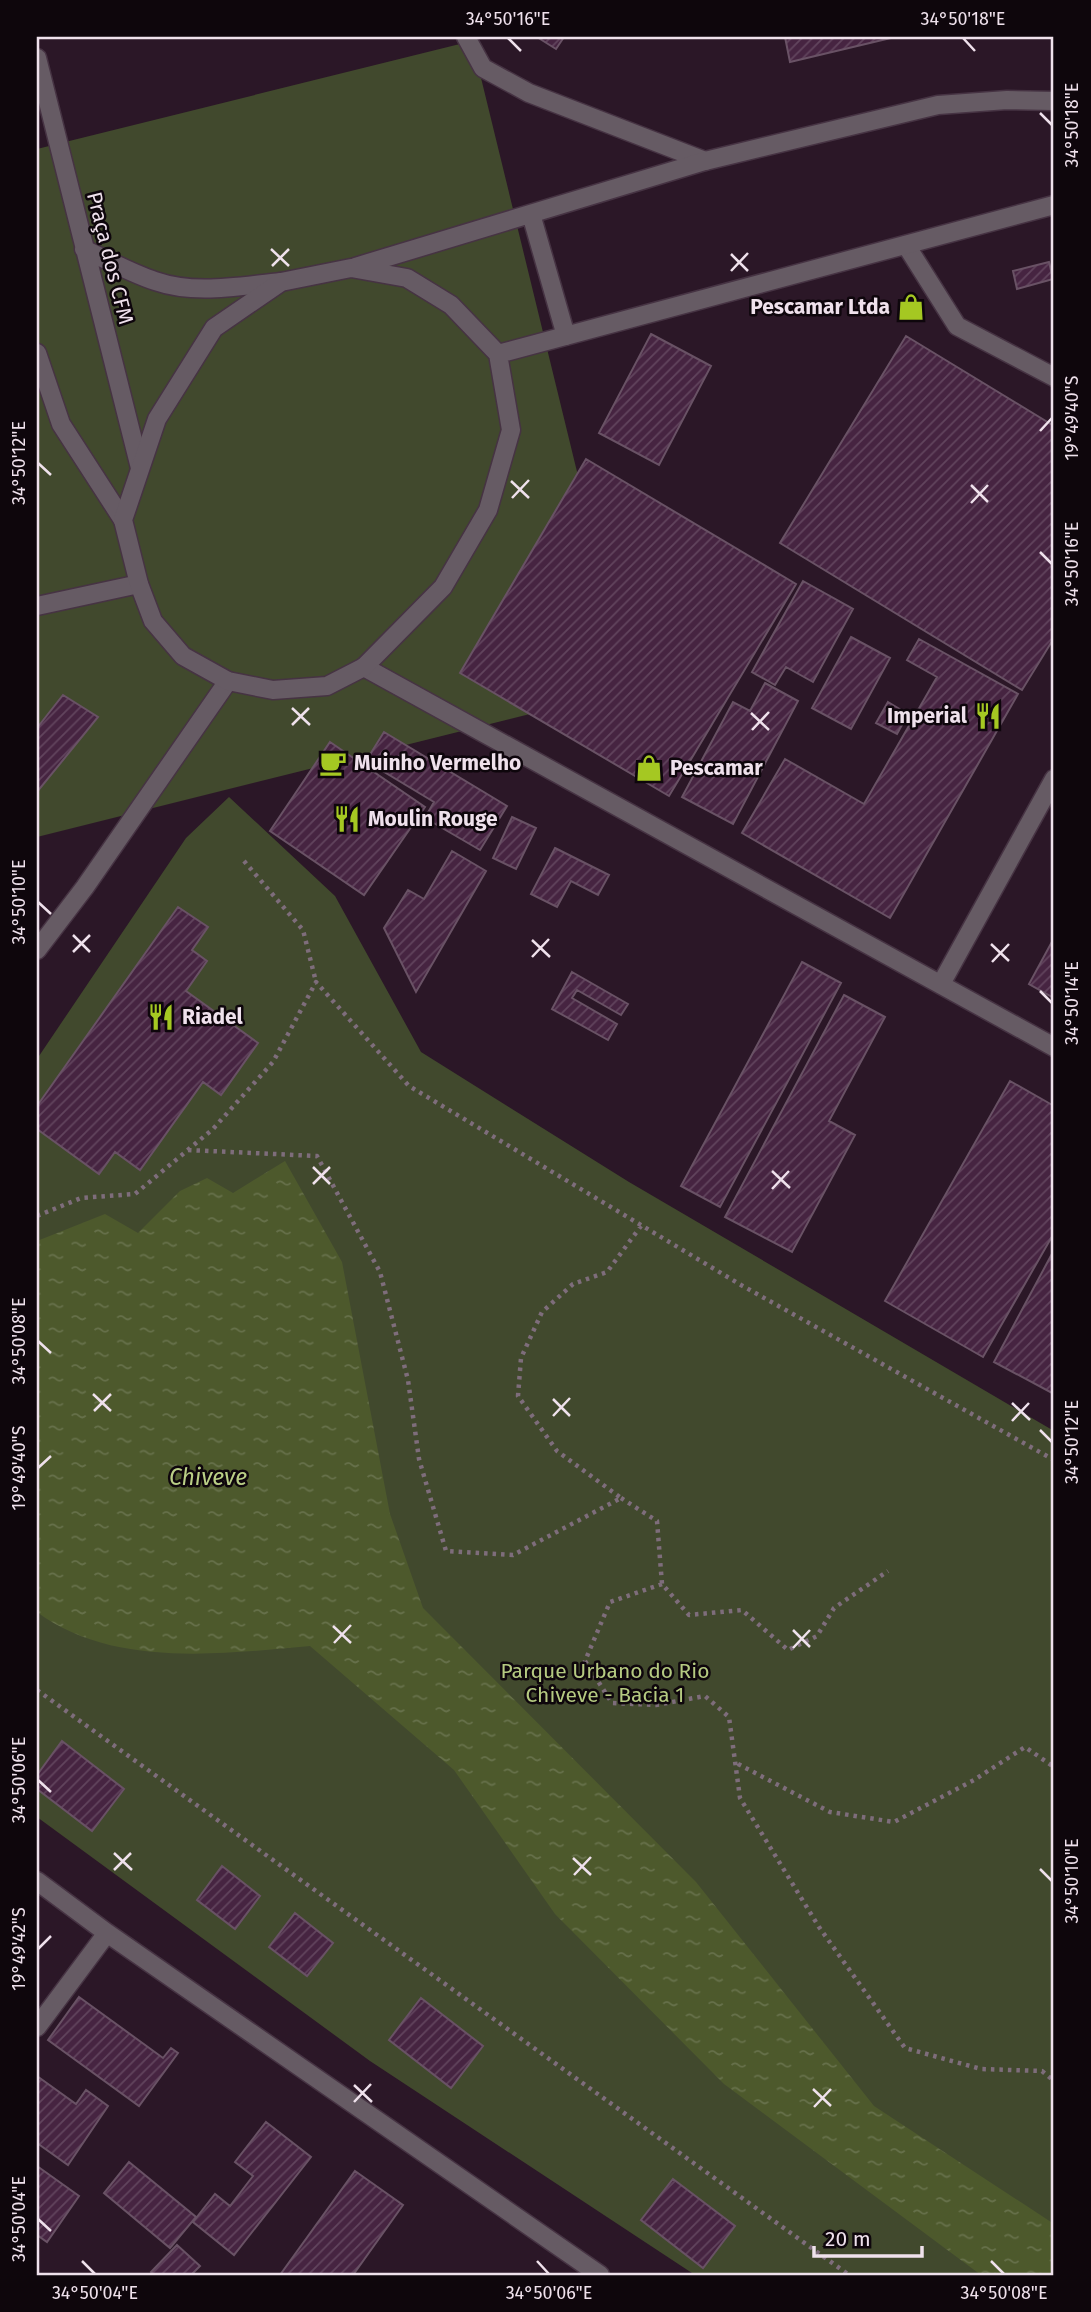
<svg xmlns="http://www.w3.org/2000/svg" width="1091" height="2312" viewBox="0 0 1091 2312" font-family="'Fira Sans',sans-serif">
<style>
.green{fill:#41492d}
.water{fill:url(#water-ripples)}
.building{fill:url(#building-hatch);stroke:#695265;stroke-width:2}
.lines{fill:none;stroke-linecap:round;stroke-linejoin:round}
.service-casing{stroke:#463343;stroke-width:21}
.minor-casing{stroke:#463343;stroke-width:21}
.tertiary-casing{stroke:#463343;stroke-width:21}
.path{stroke:#7e6d7b;stroke-width:4.5;stroke-dasharray:3.5 5;stroke-linecap:butt}
.service{stroke:#665b64;stroke-width:18}
.minor{stroke:#665b64;stroke-width:18}
.tertiary{stroke:#665b64;stroke-width:18}
.ticks{fill:none;stroke:#efe1ec;stroke-width:2.5}
.labels{text-anchor:middle;dominant-baseline:central;stroke-width:5;stroke-linejoin:round;paint-order:stroke}
.street-label{font-size:21px;fill:#efe1ec;stroke:#0e060c}
.poi-label{font-size:21px;font-weight:bold;fill:#efe1ec;stroke:#0e060c;text-anchor:start}
.park-label{font-size:21px;fill:#b5ca81;stroke:#0e060c}
.water-label{font-size:23px;font-style:italic;fill:#bacf86;stroke:#0e060c}
.neatline{fill:none;stroke:#efe1ec;stroke-width:2.5}
.ticks-label{font-size:18px;text-anchor:middle;fill:#efe1ec}
</style>
<defs>
<pattern id="water-ripples" width="26" height="14" patternUnits="userSpaceOnUse" patternTransform="scale(1.75)"><rect width="26" height="14" fill="#4d592c"/><path d="M2 4q2-2 4 0t4 0M15 11q2-2 4 0t4 0" fill="none" stroke="#67714b"/></pattern>
<pattern id="building-hatch" width="6" height="6" patternUnits="userSpaceOnUse" patternTransform="scale(1.75)"><rect width="6" height="6" fill="#462441"/><path d="M-1 1l2-2M0 6l6-6M5 7l2-2" fill="none" stroke="#61445d"/></pattern>
</defs>
<rect width="100%" height="100%" fill="#2b1727"/>
<!-- green -->
<path class="green" d="M472,41L630,689L37,837V149Z
M229,797L335,896L421,1052L629,1182L1054,1431V2275H695L370,2061L37,1817V1059L186,838Z"/>
<!-- water -->
<path class="water" d="M285,1161L342,1262L390,1514L423,1608L696,1882L874,2106L1054,2224V2275H981L724,2084L555,1914L454,1770L310,1646C221,1654 112,1668 37,1612V1241L105,1214L138,1233L180,1191L207,1178L233,1193Z"/>
<!-- building -->
<path class="building" d="M537,37H564L556,49Z
M785,37H895L790,62Z
M1049,262L1053,279L1017,289L1013,271Z
M651,334L711,366L659,465L599,433Z
M906,336L1054,426V638L1022,690L780,543Z
M586,459L796,584L669,796L460,673Z
M803,581L853,609L813,682L786,667L775,685L752,672Z
M851,637L890,658L851,729L812,708Z
M919,639L1018,694L890,918L742,833L785,759L864,804L937,677L907,660Z
M765,683L798,701L733,824L682,797L733,702L750,711Z
M63,695L98,717L37,792V728Z
M888,702L908,714L897,734L876,723Z
M384,732L507,806L480,850L425,818L434,802L366,761Z
M330,742L425,807L364,895L270,831Z
M512,817L536,828L516,869L493,858Z
M555,848L609,875L598,895L571,881L557,907L531,894Z
M452,851L486,871L416,992L384,928L408,890L424,899Z
M178,907L208,927L192,950L207,961L186,991L258,1043L221,1095L203,1082L140,1170L115,1152L99,1174L37,1129V1106Z
M1054,938V998L1029,984Z
M802,962L841,983L720,1207L681,1186Z
M572,972L628,1004L621,1015L577,990L572,998L617,1024L608,1040L552,1009Z
M844,995L885,1017L829,1121L855,1135L792,1252L725,1217Z
M1010,1081L1054,1106V1233L983,1357L885,1301Z
M1054,1250V1394L994,1362Z
M62,1741L124,1789L92,1831L37,1789V1775Z
M222,1866L260,1896L235,1929L197,1900Z
M295,1913L333,1943L307,1976L269,1947Z
M79,1997L163,2058L171,2048L178,2053L139,2106L48,2040Z
M421,1998L483,2046L451,2088L389,2040Z
M37,2076L76,2104L86,2090L108,2106L68,2165L37,2143Z
M266,2122L311,2157L234,2255L193,2222L215,2194L230,2206L253,2176L235,2162Z
M129,2162L196,2217L170,2248L104,2193Z
M37,2166L79,2196L47,2242L37,2235Z
M355,2171L403,2205L353,2275H280Z
M673,2179L735,2226L703,2268L641,2220Z
M177,2245L200,2266L191,2275H154L151,2272Z"/>
<g class="lines">
<defs>
<path id="service" d="M466,37L483,68L529,93L705,161
M37,58L140,468
M84,249C107,260 131,273 155,281C195,295 239,286 281,282
M37,353L61,424L123,520
M37,606L139,584"/>
<path id="minor" d="M906,245L957,326L1054,377
M364,667L1054,1047
M37,950L85,887L228,681
M941,984L1054,779
M37,1881L107,1933L600,2275
M37,2027L107,1933"/>
<path id="tertiary" d="M531,214L566,336
M355,267L705,161L938,105L1007,100L1054,101
M351,268L407,278L451,305L498,354L511,430L488,510L443,587L364,667L327,686L273,690L228,681L183,656L153,621L139,584L123,520L157,419L214,328L281,282Z
M498,354L1054,205"/>
</defs>
<!-- service casing -->
<use href="#service" class="service-casing"/>
<!-- minor casing -->
<use href="#minor" class="minor-casing"/>
<!-- tertiary casing -->
<use href="#tertiary" class="tertiary-casing"/>
<!-- path -->
<path class="path" d="M244,861L303,930L316,982
M188,1150L317,1156L380,1272L408,1380L419,1459L446,1551L513,1555L621,1498L557,1451L518,1396L521,1358L542,1312L573,1284L607,1272L641,1226
M37,1216L81,1198L135,1194L213,1129L273,1062L316,982L409,1086L741,1285L1054,1460
M621,1498L657,1521L662,1584L689,1615L742,1610L788,1650L817,1636L834,1608L888,1571
M662,1584L610,1602L585,1661L612,1703L656,1705L705,1696L729,1717L740,1798L819,1927L905,2048L981,2069L1042,2071L1054,2081
M37,1690L849,2275
M738,1764L830,1812L894,1822L974,1780L1025,1747L1054,1767"/>
<!-- service -->
<use href="#service" class="service"/>
<!-- minor -->
<use href="#minor" class="minor"/>
<!-- tertiary -->
<use href="#tertiary" class="tertiary"/>
</g>
<!-- ticks -->
<path class="ticks" d="M508,38L521,51M963,38L975,51M1040,113L1052,125M271,249L289,266M731,254L748,271M272,266L289,249M731,271L748,253M1040,431L1052,418M38,463L51,475M511,481L529,498M971,485L988,502M512,498L529,480M971,503L988,485M1040,552L1052,564M292,708L310,725M751,713L769,730M292,725L309,708M752,730L769,712M38,902L51,914M73,935L90,952M532,940L550,957M991,944L1009,961M73,952L90,935M532,957L549,939M992,962L1009,944M1040,991L1052,1003M313,1167L330,1184M772,1171L790,1188M313,1184L330,1167M772,1189L789,1171M38,1341L51,1353M93,1394L111,1411M553,1399L570,1416M1012,1403L1030,1420M94,1411L111,1394M553,1416L570,1398M1012,1421L1029,1403M1040,1430L1052,1442M38,1468L51,1456M333,1626L351,1643M793,1630L810,1647M334,1643L351,1625M793,1648L810,1630M38,1780L51,1792M114,1853L132,1870M573,1858L591,1875M1040,1869L1052,1881M114,1870L131,1853M574,1875L591,1857M38,1949L51,1936M354,2085L372,2102M813,2089L831,2106M354,2102L371,2084M814,2107L831,2089M38,2219L51,2231M82,2261L95,2274M537,2261L549,2274M991,2261L1004,2274"/>
<!-- icons -->
<defs>
<symbol id="shop-bare" viewBox="-9 -9 18 18"><path d="M-5-2.5h2.3a2.7 3.5 0 0 1 5.4 0H5L5.5 6h-11ZM-1.5-2.5h3a1.5 2.3 0 0 0-3 0Z" fill="#a5c822" stroke="#0e060c" stroke-width="2.5" paint-order="stroke"/></symbol>
<symbol id="restaurant-bare" viewBox="-9 -9 18 18"><path d="M-5-6h1v4h1v-4h1v4h1v-4h1v5L-1.5 .5V6h-2V.5L-5-1ZM5-6V6H3V1.5H1.5Q1.5-4 5-6Z" fill="#a5c822" stroke="#0e060c" stroke-width="2.5" paint-order="stroke"/></symbol>
<symbol id="cafe-bare" viewBox="-9 -9 18 18"><path d="M-5.5-4.5H6V0H3Q3 3.5 0 3.5H-2.5Q-5.5 3.5-5.5 0ZM3-3.2v2h1.7v-2ZM-6 4.5H4V6H-6Z" fill="#a5c822" stroke="#0e060c" stroke-width="2.5" paint-order="stroke"/></symbol>
</defs>
<g fill-rule="evenodd">
<use href="#shop-bare" x="892" y="288" width="38" height="38"/>
<use href="#restaurant-bare" x="969" y="697" width="38" height="38"/>
<use href="#cafe-bare" x="314" y="744" width="38" height="38"/>
<use href="#shop-bare" x="630" y="749" width="38" height="38"/>
<use href="#restaurant-bare" x="328" y="800" width="38" height="38"/>
<use href="#restaurant-bare" x="142" y="998" width="38" height="38"/>
</g>
<g class="labels">
<!-- street labels -->
<g class="street-label">
<text transform="translate(110 258) rotate(76)">Praça dos CFM</text>
</g>
<!-- poi labels -->
<g class="poi-label">
<text x="890" y="307" text-anchor="end">Pescamar Ltda</text>
<text x="967" y="716" text-anchor="end">Imperial</text>
<text x="354" y="763">Muinho Vermelho</text>
<text x="670" y="768">Pescamar</text>
<text x="368" y="819">Moulin Rouge</text>
<text x="182" y="1017">Riadel</text>
</g>
<!-- park labels -->
<g class="park-label">
<text x="605" y="1671">Parque Urbano do Rio<tspan x="605" dy="24">Chiveve - Bacia 1</tspan></text>
</g>
<!-- water labels -->
<g class="water-label">
<text x="208" y="1477">Chiveve</text>
</g>
</g>
<!-- border -->
<rect width="1091" height="2312" fill="none" stroke="#0e060c" stroke-width="77"/>
<!-- scale -->
<path d="M814 2246v10h108v-10" fill="none" stroke="#efe1ec" stroke-width="3.5"/>
<text x="825" y="2246" font-size="21" fill="#efe1ec" stroke="#0e060c" stroke-width="5" paint-order="stroke">20 m</text>
<rect x="38" y="38" width="1014" height="2236" class="neatline"/>
<g class="ticks-label">
<text x="508" y="25">34°50'16"E</text>
<text x="963" y="25">34°50'18"E</text>
<text transform="translate(1072 125) rotate(-90)" y="6">34°50'18"E</text>
<text transform="translate(1072 418) rotate(-90)" y="6">19°49'40"S</text>
<text transform="translate(19 463) rotate(-90)" y="6">34°50'12"E</text>
<text transform="translate(1072 564) rotate(-90)" y="6">34°50'16"E</text>
<text transform="translate(19 902) rotate(-90)" y="6">34°50'10"E</text>
<text transform="translate(1072 1003) rotate(-90)" y="6">34°50'14"E</text>
<text transform="translate(19 1341) rotate(-90)" y="6">34°50'08"E</text>
<text transform="translate(1072 1442) rotate(-90)" y="6">34°50'12"E</text>
<text transform="translate(19 1468) rotate(-90)" y="6">19°49'40"S</text>
<text transform="translate(19 1780) rotate(-90)" y="6">34°50'06"E</text>
<text transform="translate(1072 1881) rotate(-90)" y="6">34°50'10"E</text>
<text transform="translate(19 1949) rotate(-90)" y="6">19°49'42"S</text>
<text transform="translate(19 2219) rotate(-90)" y="6">34°50'04"E</text>
<text x="95" y="2299">34°50'04"E</text>
<text x="549" y="2299">34°50'06"E</text>
<text x="1004" y="2299">34°50'08"E</text>
</g>
</svg>
